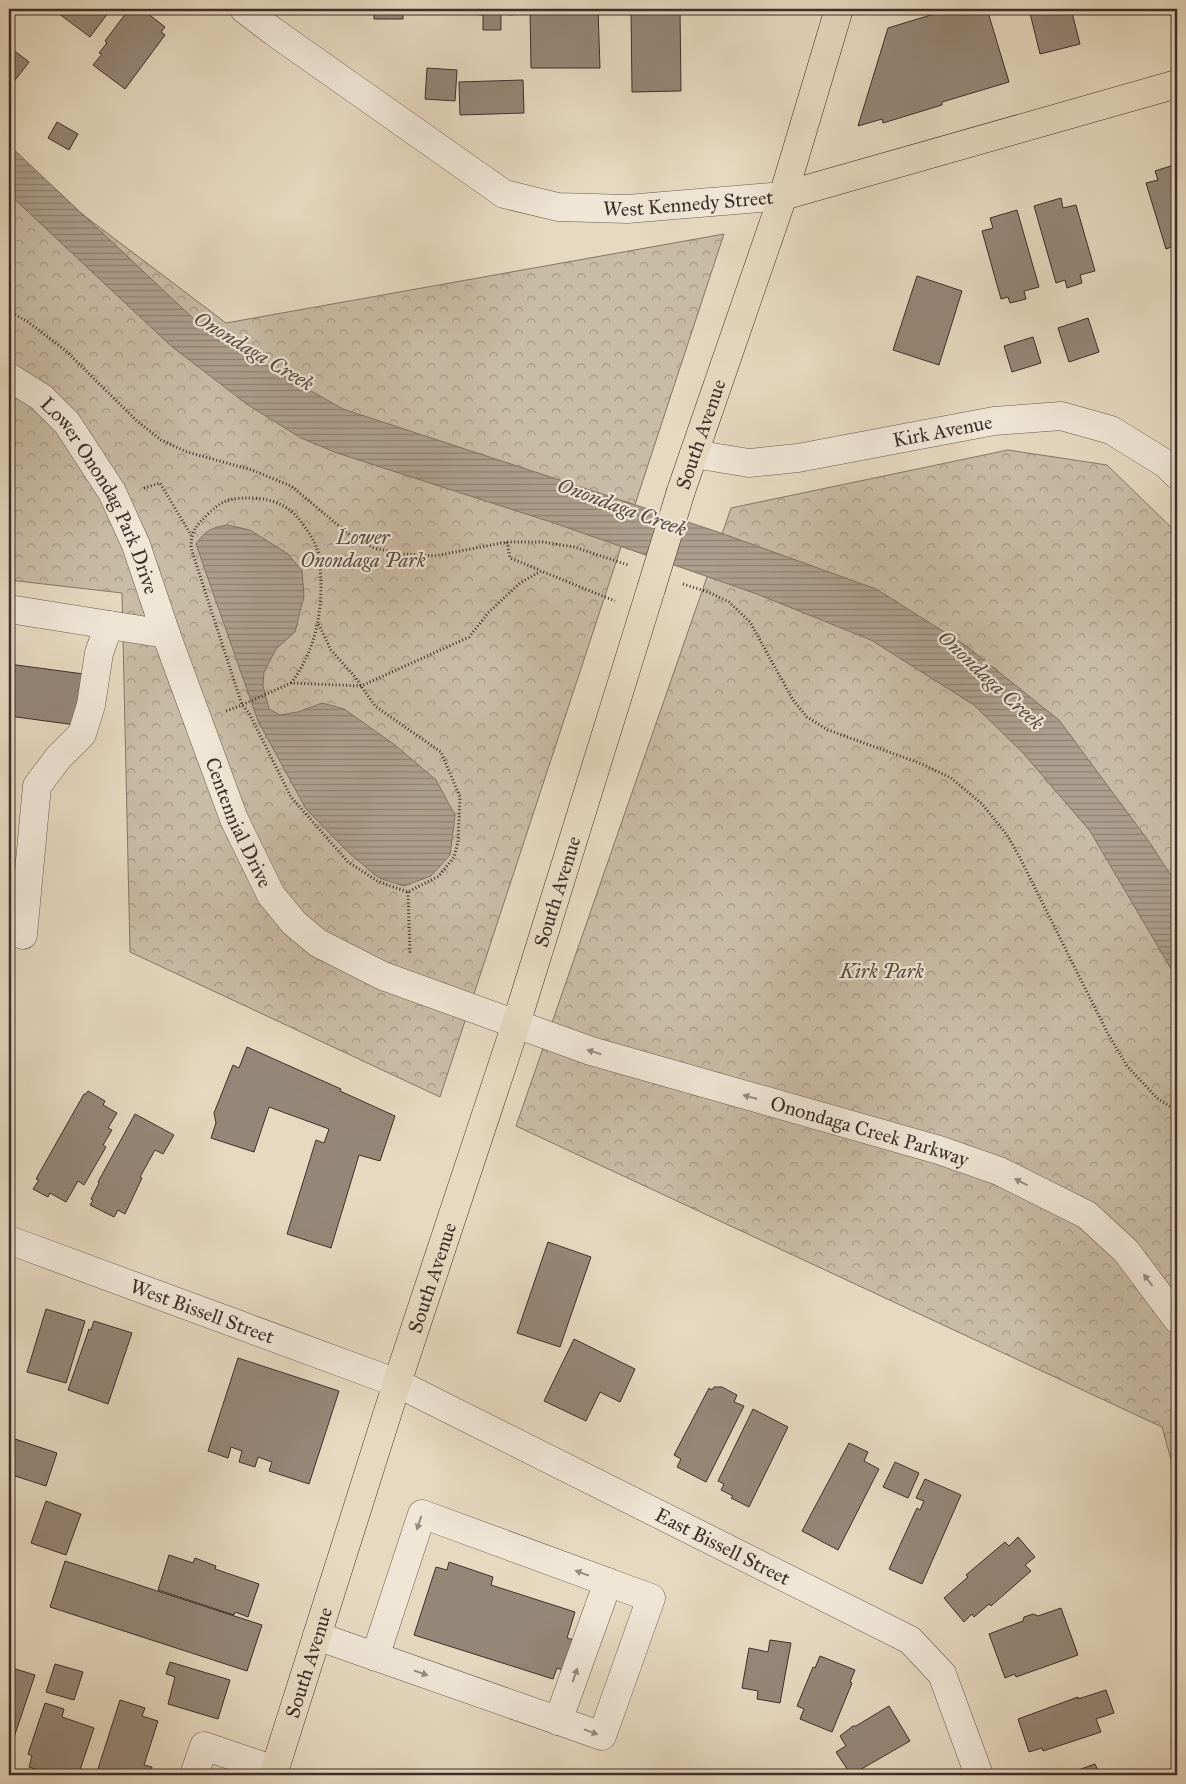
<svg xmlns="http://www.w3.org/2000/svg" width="1186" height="1784" viewBox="0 0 1186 1784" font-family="'IM FELL Great Primer',serif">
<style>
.forest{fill:url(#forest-crowns);stroke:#837668}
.water{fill:url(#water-rules);stroke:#807265}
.building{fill:#958778;stroke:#3d2f2a}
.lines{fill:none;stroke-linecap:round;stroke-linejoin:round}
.minor-casing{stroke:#675a50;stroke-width:29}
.major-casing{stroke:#3d2f2a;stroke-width:29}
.path{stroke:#3d2f2a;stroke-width:3;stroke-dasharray:1 2.5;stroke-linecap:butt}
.minor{stroke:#efe6d6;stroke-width:28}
.major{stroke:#e6d9c0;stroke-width:28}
.major-bridge-casing{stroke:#3d2f2a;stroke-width:29;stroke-linecap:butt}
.major-bridge{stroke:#e6d9c0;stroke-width:28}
.oneway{fill:#968a80}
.labels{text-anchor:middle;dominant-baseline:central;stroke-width:4.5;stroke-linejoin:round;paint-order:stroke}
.street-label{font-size:20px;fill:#3d2f2a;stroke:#efe6d6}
.park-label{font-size:20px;font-style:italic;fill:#594b43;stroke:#efe6d6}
.water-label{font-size:21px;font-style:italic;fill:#594b43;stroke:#efe6d6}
</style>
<defs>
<pattern id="forest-crowns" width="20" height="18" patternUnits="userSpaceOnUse" patternTransform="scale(1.25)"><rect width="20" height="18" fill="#c9bca6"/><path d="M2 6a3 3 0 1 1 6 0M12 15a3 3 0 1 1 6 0" fill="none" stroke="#a49987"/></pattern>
<pattern id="water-rules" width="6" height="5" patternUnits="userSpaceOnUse" patternTransform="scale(1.25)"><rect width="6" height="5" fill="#ad9f8d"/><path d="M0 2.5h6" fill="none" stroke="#8e8273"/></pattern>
</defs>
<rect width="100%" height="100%" fill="#e6d9c0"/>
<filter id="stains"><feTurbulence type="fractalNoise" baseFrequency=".004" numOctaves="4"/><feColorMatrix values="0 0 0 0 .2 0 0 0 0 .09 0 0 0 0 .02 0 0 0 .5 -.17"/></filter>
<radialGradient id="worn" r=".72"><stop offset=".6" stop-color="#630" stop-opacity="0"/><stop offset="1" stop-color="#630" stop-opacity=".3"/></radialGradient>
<!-- forest -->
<path class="forest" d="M9,155L82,214L226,323L724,234L440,1097L130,952L122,593L9,580Z
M1008,450L1107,465L1177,533V1481L1162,1427L516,1126L731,508Z"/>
<!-- water -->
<path class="water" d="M9,145L195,320L274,370L343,409L718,532L876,589L965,645L1059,720L1150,843L1177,885V979L1090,831L1023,753L974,705L871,640L757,594L554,523L337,453L301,438L248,405L171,346L9,194Z
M227,525L250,530L288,554L302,571L304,596L295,632L276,649L264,672L263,686L269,709L280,715L298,712L322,703L344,709L395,745L436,780L455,815L450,855L431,876L404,886L379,878L349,853L306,809L258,721L196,544C206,530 211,528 227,525Z"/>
<!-- building -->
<path class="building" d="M61,9H111L90,37L58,13Z
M129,9L138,15L142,9L165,27L161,32L165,35L125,89L93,65L102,54L99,53L107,43L105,41Z
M374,9H403V19H374Z
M415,9H435V13H415Z
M470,9H513V15L501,14V30H483V15L470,14Z
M530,9H598L600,68H531Z
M631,9H680L681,91L632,92Z
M932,9H987L1009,82L942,102V105L883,123L882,119L858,126L888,28L934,14Z
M1029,9H1071L1080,44L1040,54Z
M12,49L29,62L9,88V53Z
M427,68L457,70L455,101L425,99Z
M523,80L524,113L460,115L459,82Z
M57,122L78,134L69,150L48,138Z
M1177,164V245L1166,249L1146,183L1158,180L1155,171Z
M1061,198L1063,208L1076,205L1095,271L1080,275L1082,283L1067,288L1065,280L1056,283L1034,206Z
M1017,210L1039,287L1024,291L1026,299L1010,303L1008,297L1001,299L982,231L993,228L990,218Z
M917,276L962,291L939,365L893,350Z
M1088,318L1099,352L1069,362L1058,328Z
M1033,337L1041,363L1012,372L1004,346Z
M9,664L91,675L83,726L9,716Z
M247,1047L341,1089L340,1091L395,1116L380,1161L359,1155L331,1248L287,1234L316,1140L324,1143L329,1129L269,1107L254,1152L211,1138L216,1123L214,1113L233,1065L239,1068Z
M88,1091L105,1101L103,1105L117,1113L108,1128L112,1130L103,1145L106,1147L84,1185L78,1181L66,1202L50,1193L48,1197L33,1189L39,1180L36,1179L84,1094H86Z
M135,1114L174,1135L163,1154L155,1150L140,1177L142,1178L125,1214L118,1210L114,1217L90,1205L93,1200L91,1199L99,1183L98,1182Z
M548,1242L591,1257L560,1347L517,1333Z
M46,1309L85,1321L66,1383L27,1372Z
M94,1321L132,1333L108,1404L68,1390L89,1329L91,1330Z
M574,1339L635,1369L620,1402L600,1392L586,1421L544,1401Z
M238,1358L339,1391L309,1484L269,1471L272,1462L258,1457L255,1467L239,1462L242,1451L231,1447L228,1458L208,1451Z
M714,1387H722L737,1395L734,1402L744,1406L706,1482L677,1467L681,1459L674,1455L709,1388L712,1390Z
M753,1409L788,1427L749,1507L731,1498L733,1496L721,1490L724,1484L718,1481Z
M9,1437L57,1453L46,1486L9,1474Z
M849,1443L868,1452L864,1461L879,1469L838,1550L802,1531Z
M895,1462L919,1473L908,1498L883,1487Z
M925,1479L961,1495L922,1584L889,1569L917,1508L920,1510L924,1501L916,1498Z
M46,1501L81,1514L66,1555L31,1543Z
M1018,1537L1035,1557L1025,1565L1031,1571L991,1606L989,1604L974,1617L972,1614L964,1622L944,1598L968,1577L966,1575L1005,1542L1009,1546Z
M169,1555L193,1563L195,1558L216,1566L215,1569L259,1584L248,1617L235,1612L234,1615L158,1590Z
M65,1561L262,1625L247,1671L50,1607Z
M449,1562L493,1577L491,1585L575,1612L567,1638L577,1641L568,1672L557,1668L553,1679L414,1635L436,1567L447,1570Z
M1061,1608L1078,1655L1016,1677L1015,1674L1005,1678L989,1634L1023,1621L1024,1617L1033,1614L1038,1616Z
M770,1640L791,1643L780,1703L757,1699L758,1691L742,1688L749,1648L768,1652Z
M820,1656L855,1670L850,1682L852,1683L832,1732L800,1719L804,1709L797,1706L813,1667L815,1668Z
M170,1662L230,1680L218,1719L168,1704L175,1677L166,1674Z
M55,1664L83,1672L74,1700L46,1692Z
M9,1667L35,1675L11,1746H9Z
M1106,1690L1114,1713L1096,1719L1101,1732L1043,1751L1042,1748L1029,1752L1018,1719L1078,1697V1699Z
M120,1700L145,1708L142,1716L158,1721L144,1765L152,1767L150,1775H93L95,1771L97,1772Z
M45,1703L64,1709L62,1717L94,1728L79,1773L70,1770L68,1775H52L29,1767L32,1756L28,1754Z
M889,1706L910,1741L851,1775L836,1752L846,1746L840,1736L853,1726H856Z
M1095,1764L1100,1775H1064Z"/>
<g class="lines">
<defs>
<g id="minor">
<path id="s1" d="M244,9L274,32L504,194L558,207L627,209L783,196"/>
<path id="s2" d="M9,377L41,397L67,423L112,492L136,545L166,634L234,819L271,895L294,923L318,943L383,976L591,1051L939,1150L999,1171L1087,1215L1126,1251L1177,1319"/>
<path id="s3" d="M694,454L749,463L798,458L994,421L1061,416L1111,430L1166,464L1177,475"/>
<path d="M9,609L166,634"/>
<path d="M23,935L37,786L58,758L82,734L91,705L99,653L109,625"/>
<path id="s4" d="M9,1240L397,1383L910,1640L942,1674L979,1775"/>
<path d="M317,1636L602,1736L651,1598L422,1514L375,1657"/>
<path d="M558,1721L608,1582"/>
<path d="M194,1775L204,1746L274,1770"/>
</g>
<g id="major">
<path d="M783,196L1177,84"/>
<path id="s5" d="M681,491L783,196L839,9"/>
<path id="s6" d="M273,1775L397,1383L516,1024L651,589"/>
</g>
</defs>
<!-- minor casing -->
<use href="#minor" class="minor-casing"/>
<!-- major casing -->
<use href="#major" class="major-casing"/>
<!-- path -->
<path class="path" d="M9,311L28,322L66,351L137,421L161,440L187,452L252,470L291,486L350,535L374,548L402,554L434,556L507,542H543L574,547L628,565
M144,488L160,483L191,535
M507,542L510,558L540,570
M683,584L708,592L729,602L750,622L793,700L807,717L828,730L922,764L951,778L982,804L1007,835L1019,856L1107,1032L1127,1066L1157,1098L1177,1111
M291,683C316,651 324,607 320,568C319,562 320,555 317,549C314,540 308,531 302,523C291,507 274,499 254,498C233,498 225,498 209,513C197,525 191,530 191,548L242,705L249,713L291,797L348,862L379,882L408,892L439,876L454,857L458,842L460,797L441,752L375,706L355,677L331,650L318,623
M226,711L242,705L291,683L361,686L469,637L489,612L520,583L541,571L615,601
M408,892L410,954"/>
<!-- minor -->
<use href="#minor" class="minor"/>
<!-- major -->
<use href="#major" class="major"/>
<defs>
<path id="major-bridge" d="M651,589L681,491"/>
</defs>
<!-- major-bridge casing -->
<use href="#major-bridge" class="major-bridge-casing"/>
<!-- major-bridge -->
<use href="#major-bridge" class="major-bridge"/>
</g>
<!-- one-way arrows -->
<defs><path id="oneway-solid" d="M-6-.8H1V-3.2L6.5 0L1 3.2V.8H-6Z" transform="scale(1.25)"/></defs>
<g class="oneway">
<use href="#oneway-solid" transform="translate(594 1052) rotate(-163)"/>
<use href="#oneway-solid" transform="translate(750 1097) rotate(-164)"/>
<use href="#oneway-solid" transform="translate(1021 1182) rotate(-153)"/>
<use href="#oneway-solid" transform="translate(1148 1280) rotate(-127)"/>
<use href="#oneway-solid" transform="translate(419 1523) rotate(108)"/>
<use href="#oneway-solid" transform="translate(582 1573) rotate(-160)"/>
<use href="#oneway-solid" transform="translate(421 1673) rotate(19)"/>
<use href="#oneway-solid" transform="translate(575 1675) rotate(-70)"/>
<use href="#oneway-solid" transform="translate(591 1732) rotate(20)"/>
</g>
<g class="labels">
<!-- street labels -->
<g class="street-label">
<text stroke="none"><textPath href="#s1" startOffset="505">West Kennedy Street</textPath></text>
<text stroke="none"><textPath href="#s3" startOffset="252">Kirk Avenue</textPath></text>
<text stroke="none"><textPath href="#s5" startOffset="60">South Avenue</textPath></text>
<text stroke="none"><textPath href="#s2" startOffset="154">Lower Onondag Park Drive</textPath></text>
<text stroke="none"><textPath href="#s2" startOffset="511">Centennial Drive</textPath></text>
<text stroke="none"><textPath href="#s6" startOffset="928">South Avenue</textPath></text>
<text stroke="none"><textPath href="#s2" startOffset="1242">Onondaga Creek Parkway</textPath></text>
<text stroke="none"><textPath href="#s6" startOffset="522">South Avenue</textPath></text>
<text stroke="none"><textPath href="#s4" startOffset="206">West Bissell Street</textPath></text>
<text stroke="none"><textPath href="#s4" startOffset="778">East Bissell Street</textPath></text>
<text stroke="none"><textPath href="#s6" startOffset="118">South Avenue</textPath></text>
</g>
<!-- park labels -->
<g class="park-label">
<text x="363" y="537">Lower<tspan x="363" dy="23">Onondaga Park</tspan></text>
<text x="882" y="971">Kirk Park</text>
</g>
<!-- water labels -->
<g class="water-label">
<text transform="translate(254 351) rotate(31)">Onondaga Creek</text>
<text transform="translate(622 507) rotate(20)">Onondaga Creek</text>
<text transform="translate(991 680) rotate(43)">Onondaga Creek</text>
</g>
</g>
<!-- margin -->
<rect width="1186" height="1784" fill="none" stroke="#e6d9c0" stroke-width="30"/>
<rect x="10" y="10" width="1166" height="1764" fill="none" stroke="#3d2f2a" stroke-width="2.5"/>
<rect x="15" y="15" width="1156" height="1754" fill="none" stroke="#3d2f2a"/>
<rect width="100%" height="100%" filter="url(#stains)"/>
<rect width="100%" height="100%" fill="url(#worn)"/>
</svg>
